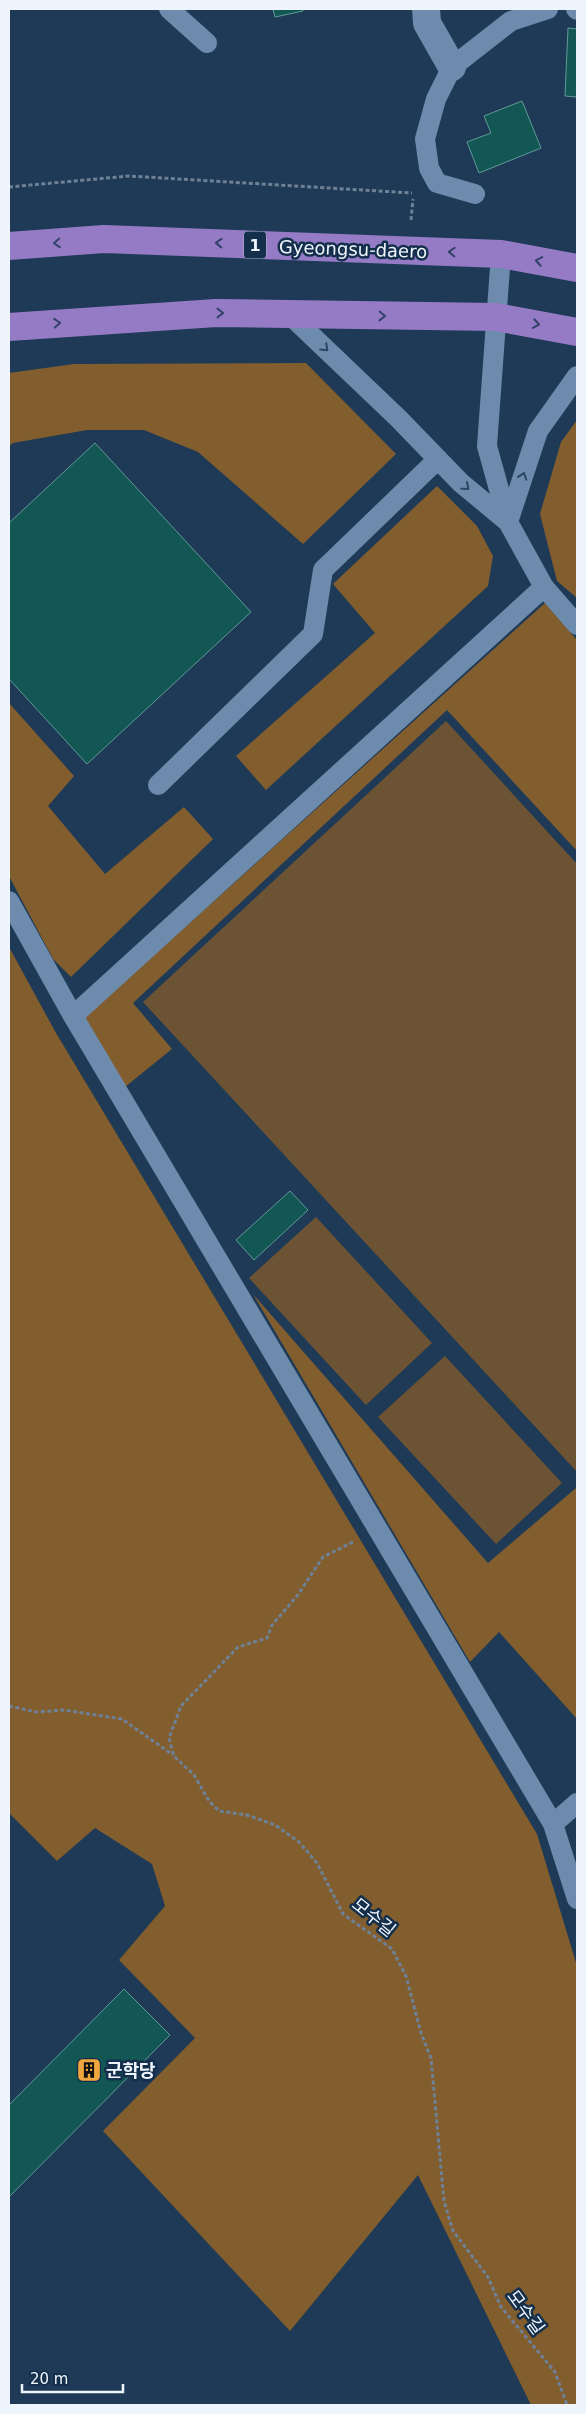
<svg xmlns="http://www.w3.org/2000/svg" width="586" height="2414" viewBox="0 0 586 2414" font-family="'DejaVu Sans','Noto Sans KR',sans-serif">
<style>
.green{fill:#6c5334}
.forest{fill:#825d2d}
.building{fill:#135754;stroke:#609a97}
.lines{fill:none;stroke-linecap:round;stroke-linejoin:round}
.path{stroke:#6e8196;stroke-width:3;stroke-dasharray:4 2.5;stroke-linecap:butt}
.lane{stroke:#6d8bac;stroke-width:20}
.street{stroke:#6d8bac;stroke-width:28}
.primary{stroke:#957bc5;stroke-width:28}
.oneway{stroke:#34426a}
.oneway2{stroke:#2a4663}
.labels{text-anchor:middle;dominant-baseline:central;stroke-width:5;stroke-linejoin:round;paint-order:stroke}
.shield{fill:#142f4b;stroke:#adbac8;stroke-width:1}
.shield-label{font-size:16px;font-weight:bold;fill:#eff5fd}
.street-label{font-size:18px;fill:#eff5fd;stroke:#142f4b}
.poi-label{font-size:18px;font-weight:bold;fill:#eff5fd;stroke:#142f4b;text-anchor:start}
</style>
<rect width="100%" height="100%" fill="#1f3a56"/>
<!-- green -->
<path class="green" d="M446,721L577,864V1472L143,1002Z
M316,1217L432,1343L366,1405L249,1278Z
M445,1356L562,1483L496,1544L378,1417Z"/>
<!-- forest -->
<path class="forest" d="M306,363L396,454L303,544L198,452L144,430H87L13,443L9,446V373L74,364Z
M577,420V598L557,581L540,514L561,442Z
M437,486L477,526L493,556L488,586L266,790L236,756L375,633L333,584Z
M545,603L577,640V851L447,710L133,1003L172,1049L125,1087L84,1018Z
M9,703L74,776L48,806L105,874L184,807L213,839L71,977L53,959L9,876Z
M9,947L56,1033L537,1834L577,1966V2405H531L418,2175L290,2331L103,2131L195,2038L119,1960L165,1906L152,1864L95,1828L57,1861L9,1813Z
M253,1294L488,1563L576,1488L577,1490V1719L499,1632L470,1662Z"/>
<!-- building -->
<path class="building" d="M273,9H302L303,11L275,17Z
M568,28L577,29V97L565,96Z
M522,101L541,148L479,173L467,142L491,133L484,116Z
M95,443L251,612L87,764L9,679V523Z
M290,1191L308,1210L254,1260L236,1240Z
M124,1989L170,2035L9,2197V2105Z"/>
<g class="lines">
<!-- path -->
<path class="path" d="M9,187L129,176L412,193
M411,220L413,199
M353,1542L323,1557L297,1596L272,1625L267,1638L238,1647L181,1706L169,1738L174,1756L194,1775L209,1801L219,1811L247,1815L275,1825L299,1842L317,1863L343,1914L392,1949L406,1976L421,2033L431,2058L444,2201L453,2231L488,2277L501,2307L555,2372L567,2405
M9,1706L36,1712L64,1710L122,1719L173,1755"/>
<!-- lane -->
<path class="lane" d="M169,9L207,43
M576,9L577,10
M475,194L437,183L429,168L425,139L436,99L452,67L511,21L548,9
M501,254L487,446L508,522L544,587L577,625
M290,315L398,418L461,483L508,522
M508,522L538,431L577,376
M544,587L73,1016L553,1824L577,1899
M158,785L313,634L323,570L438,459
M9,901L73,1016
M553,1824L577,1803"/>
<!-- street -->
<path class="street" d="M426,9L427,23L452,67"/>
<!-- primary -->
<path class="primary" d="M9,246L104,239L501,254L577,268
M9,327L216,313L496,317L577,332"/>
</g>
<!-- one-way arrows -->
<defs><path id="oneway-chevron" d="M-2-3.5L2.5 0L-2 3.5" fill="none" stroke-width="1.6" stroke-linecap="round" stroke-linejoin="round" transform="scale(1.25)"/></defs>
<g class="oneway">
<use href="#oneway-chevron" transform="translate(57 243) rotate(176)"/>
<use href="#oneway-chevron" transform="translate(219 243) rotate(-178)"/>
<use href="#oneway-chevron" transform="translate(452 252) rotate(-178)"/>
<use href="#oneway-chevron" transform="translate(539 261) rotate(-170)"/>
<use href="#oneway-chevron" transform="translate(220 313)"/>
<use href="#oneway-chevron" transform="translate(382 316) rotate(1)"/>
<use href="#oneway-chevron" transform="translate(57 323) rotate(-4)"/>
<use href="#oneway-chevron" transform="translate(536 324) rotate(10)"/>
</g>
<g class="oneway2">
<use href="#oneway-chevron" transform="translate(325 348) rotate(44)"/>
<use href="#oneway-chevron" transform="translate(523 476) rotate(-71)"/>
<use href="#oneway-chevron" transform="translate(466 487) rotate(41)"/>
</g>
<!-- icons -->
<defs>
<symbol id="building-square" viewBox="-11 -11 22 22"><rect x="-9" y="-9" width="18" height="18" rx="4" fill="#f0a63f" stroke="#142f4b"/><path d="M-4-6H4V6H1V3H-1V6H-4ZM-2.5-4.3h1.7v1.8h-1.7ZM.8-4.3h1.7v1.8H.8ZM-2.5-1h1.7V.8h-1.7ZM.8-1h1.7V.8H.8Z" fill="#111"/></symbol>
</defs>
<g fill-rule="evenodd">
<use href="#building-square" x="75" y="2056" width="28" height="28"/>
</g>
<g class="labels">
<!-- shield labels -->
<rect class="shield" x="244" y="231.5" width="22" height="27" rx="4"/>
<g class="shield-label">
<text x="255" y="245">1</text>
</g>
<!-- street labels -->
<g class="street-label">
<text transform="translate(353 249) rotate(2)">Gyeongsu-daero</text>
<text transform="translate(374 1917) rotate(39)">모수길</text>
<text transform="translate(526 2312) rotate(54)">모수길</text>
</g>
<!-- poi labels -->
<g class="poi-label">
<text x="106" y="2070">군학당</text>
</g>
</g>
<!-- border -->
<rect width="586" height="2414" fill="none" stroke="#eff5fd" stroke-width="20"/>
<!-- scale -->
<path d="M22 2384v8h101v-8" fill="none" stroke="#eff5fd" stroke-width="2.5"/>
<text x="30" y="2384" font-size="15" fill="#eff5fd" stroke="#142f4b" stroke-width="4" paint-order="stroke">20 m</text>
</svg>
